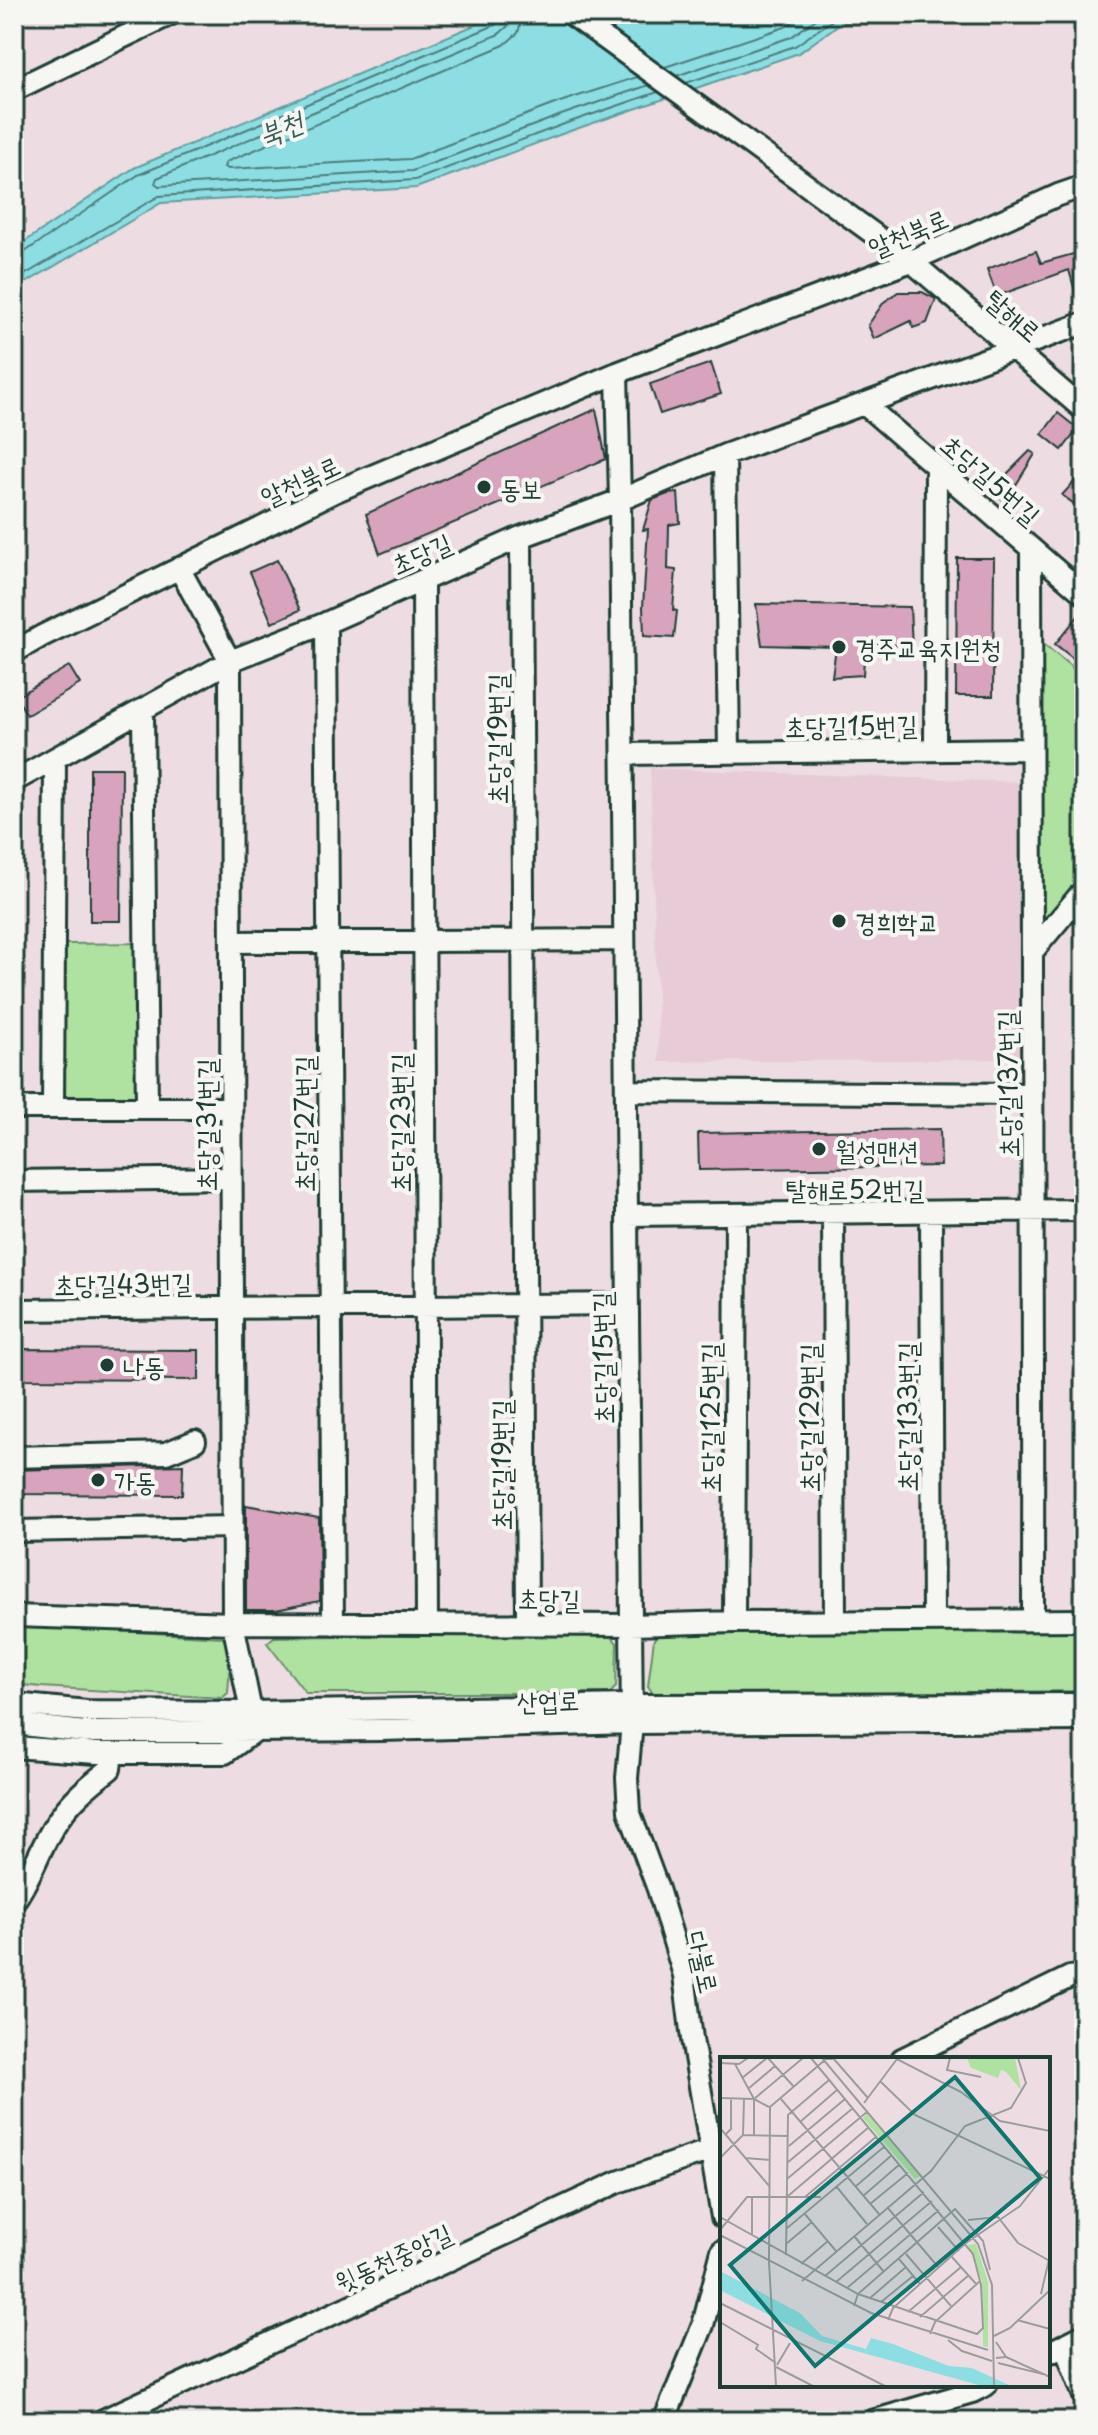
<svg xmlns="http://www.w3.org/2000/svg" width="1098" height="2435" viewBox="0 0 1098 2435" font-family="'Playpen Sans','Poor Story',sans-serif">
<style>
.built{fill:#e7ccd7}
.green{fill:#afe1a1;stroke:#678f6a;stroke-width:2}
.water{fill:#8ddee3;stroke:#619e9d;stroke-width:2}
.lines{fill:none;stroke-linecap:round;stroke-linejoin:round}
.shore{stroke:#4b7d7a;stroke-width:2}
.building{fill:#d8a4bd;stroke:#1f3d34;stroke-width:2}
.minor-casing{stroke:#1f3d34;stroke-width:26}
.minor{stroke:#f6f6f2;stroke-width:20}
.poi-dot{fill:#1f3d34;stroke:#f6f6f2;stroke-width:3}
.labels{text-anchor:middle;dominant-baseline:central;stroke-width:8;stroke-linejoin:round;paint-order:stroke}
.street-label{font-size:26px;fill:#1f3d34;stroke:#f6f6f2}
.poi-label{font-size:26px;fill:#1f3d34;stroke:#f6f6f2;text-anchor:start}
.water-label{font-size:28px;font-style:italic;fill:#355d57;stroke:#f6f6f2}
.inset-road{fill:none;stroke:#9b9d9c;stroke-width:2}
.view{fill:#0f766e;fill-opacity:0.15;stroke:#0f766e;stroke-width:4}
.inset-edge{fill:none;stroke:#1f3d34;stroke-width:4}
</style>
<rect width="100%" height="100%" fill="#eddde2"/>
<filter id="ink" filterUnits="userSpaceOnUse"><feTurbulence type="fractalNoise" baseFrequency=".0125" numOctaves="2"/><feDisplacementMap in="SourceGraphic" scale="16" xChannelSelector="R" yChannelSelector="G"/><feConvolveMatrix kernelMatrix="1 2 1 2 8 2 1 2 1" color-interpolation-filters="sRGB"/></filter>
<g filter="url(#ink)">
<!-- built -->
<path class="built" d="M650,768L1021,782L1026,1059L659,1062Z"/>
<!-- green -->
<path class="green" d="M1035,637L1084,677V880L1043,927Z
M143,943V1098H64L65,944Z
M14,1625L222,1637L231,1648L228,1693L222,1698L41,1687L14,1684Z
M1084,1629V1691L654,1695L648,1686L654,1639L661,1633Z
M608,1632L617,1643L616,1687L610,1693H306L267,1643L274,1637Z"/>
<!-- water -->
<path class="water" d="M501,14H882L838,25L799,53L570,131L416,188L161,203L14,290V249L134,168Z"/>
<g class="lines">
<!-- shore -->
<path class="shore" d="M511,14L508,26L499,34L157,178L155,183L159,186L412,171L564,114L649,85
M523,14L518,33L504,45L226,162L224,167L228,169L410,159L560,102L637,77
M665,67L785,27L803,14
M676,76L791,37L823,14
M686,83L795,46L834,19L851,14
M14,255L22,254L138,175L495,25L500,20L501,14
M14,281L159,196L415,180L567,123L658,92"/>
</g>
<!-- building -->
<path class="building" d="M1036,251L1041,263L1084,251V307L1080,308L1069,270L997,296L987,269Z
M898,292H922L936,299L927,323L913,328L911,321L874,339L868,325L884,302Z
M711,363L721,394L660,414L650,384Z
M596,409L606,459L380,554L366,514Z
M1058,413L1078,429L1062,450L1042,434Z
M1030,451L1035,454L1006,501L990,491Z
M1084,471V511L1062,495Z
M678,493L680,523L669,525L668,569L676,570L673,610L677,611L674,638L644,636L643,607L648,529L643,530L652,500L668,494Z
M957,558H994L993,696H956Z
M277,560L300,610L272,623L250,572Z
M756,604L910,607L912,647L865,642L863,675L832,677L836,647L762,645Z
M1084,609V667L1055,644Z
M69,666L80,684L27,715L16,697Z
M90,768H122L121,921H90Z
M940,1129L941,1166L699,1170L698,1133Z
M14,1349L199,1350V1380L14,1379Z
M183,1465L182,1495L14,1494V1470Z
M246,1505L319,1518L320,1601L276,1610H246Z"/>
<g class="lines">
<defs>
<path id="minor" d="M571,14L911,261L1084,410
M14,90L171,14
M617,373L620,500L632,1723L627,1778L629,1811L658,1889L684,1975L692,2039L722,2217
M864,404L1084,594
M725,455L729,752
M521,537L527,1623
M1031,548C1031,905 1034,1262 1033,1619
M423,581L427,1624
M326,623L333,1624
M14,652L42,636L334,492L617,373L911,261L1058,195L1084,186
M143,711L147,1108
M935,750L936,466
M623,754L1031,749
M14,781L230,661L326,623L521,537L620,500L725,455L1084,323
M231,942L624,940
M1032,952L1084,890
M626,1091L1032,1094
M14,1108H231
M53,1108L55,760
M14,1181L231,1178
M833,1214L835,1622
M931,1214L933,1620
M627,1215L1084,1210
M14,1310L628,1304
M14,1457L166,1453L195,1441
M14,1531L233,1527
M14,1616L233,1623L631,1625L734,1622L1084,1620
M734,1622L736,1215
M14,1704L87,1711L251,1712L631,1705L1084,1704
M14,1724L85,1732L381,1730L632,1723L1084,1720
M14,1747L96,1753H225L255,1731L233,1623L230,661L179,568
M14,1901C32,1877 39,1848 56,1823C70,1801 89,1785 110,1769L112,1753
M902,2059L1070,1977L1084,1975
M1064,2345L1084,2396
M1048,2353L1084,2335
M101,2421L618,2182L722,2146
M664,2421L703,2325L722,2251
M872,2421L972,2392L986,2385"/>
</defs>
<!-- minor casing -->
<use href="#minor" class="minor-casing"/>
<!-- minor -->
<use href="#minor" class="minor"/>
</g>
</g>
<!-- markers -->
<g class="poi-dot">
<circle cx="484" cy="487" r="8"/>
<circle cx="839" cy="647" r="8"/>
<circle cx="839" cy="921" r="8"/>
<circle cx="819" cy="1149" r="8"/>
<circle cx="107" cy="1365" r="8"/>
<circle cx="98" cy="1480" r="8"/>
</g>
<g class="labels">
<!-- street labels -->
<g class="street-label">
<text transform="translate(908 232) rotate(-23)">알천북로</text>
<text transform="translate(1014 315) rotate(41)">탈해로</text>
<text transform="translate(991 479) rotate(41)">초당길5번길</text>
<text transform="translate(300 480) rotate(-25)">알천북로</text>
<text transform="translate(421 553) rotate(-24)">초당길</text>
<text transform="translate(851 725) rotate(-1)">초당길15번길</text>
<text transform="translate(496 739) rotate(-90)">초당길19번길</text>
<text transform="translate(1007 1084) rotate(-91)">초당길137번길</text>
<text transform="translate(399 1123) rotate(-90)">초당길23번길</text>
<text transform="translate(303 1124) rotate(-90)">초당길27번길</text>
<text transform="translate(205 1125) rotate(-90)">초당길31번길</text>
<text x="855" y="1188">탈해로52번길</text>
<text transform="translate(123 1283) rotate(-1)">초당길43번길</text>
<text transform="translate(602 1358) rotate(-91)">초당길15번길</text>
<text transform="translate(906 1417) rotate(-90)">초당길133번길</text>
<text transform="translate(709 1418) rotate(-90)">초당길125번길</text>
<text transform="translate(808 1418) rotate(-90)">초당길129번길</text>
<text transform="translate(500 1465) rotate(-90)">초당길19번길</text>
<text transform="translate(549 1598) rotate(1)">초당길</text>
<text transform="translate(548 1700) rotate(-2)">산업로</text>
<text transform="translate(704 1962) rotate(77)">다불로</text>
<text transform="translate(393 2257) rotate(-25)">윗동천중앙길</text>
</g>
<!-- poi labels -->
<g class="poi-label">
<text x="500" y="487">동보</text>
<text x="855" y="647">경주교육지원청</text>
<text x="855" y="921">경희학교</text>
<text x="835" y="1149">월성맨션</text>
<text x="123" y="1365">나동</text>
<text x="114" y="1480">가동</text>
</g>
<!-- water labels -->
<g class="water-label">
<text transform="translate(280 127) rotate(-22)">북천</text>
</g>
</g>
<!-- overview -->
<g transform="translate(720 2057)">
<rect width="330" height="330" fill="#eddde2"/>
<path d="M247,1H295L301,33L286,15L281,13L278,21L251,11ZM147,56L200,119L195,122L143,61ZM256,187L268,225V290L263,289L262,224L248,188Z" fill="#afe1a1"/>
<path d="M0,214L80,256L102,279L146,292L151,281L173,287L229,309L252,311L291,329H262L100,284L0,233Z" fill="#8ddee3"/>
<path class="inset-road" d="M48,1L74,30M102,1L258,187L272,228L274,329M113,1L148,41M230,1L227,13L261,20M0,6L19,7L28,1M15,7L34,42L49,50M22,21L47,1M161,25L195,58L330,122M28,32L55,9M0,41L34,42V78M34,42L83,1M61,42L159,157M144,46L177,2L241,35L280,64L330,74M80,65L117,33M0,71L50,130M6,77L11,72V42M23,78L24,42M69,89L125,42M0,101L23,78L67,79M25,101L50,103M67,106L133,51M67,122L148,54M116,129L147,167M135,130L172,98M68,139L149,70M143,139L180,107M32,140V179M85,140L157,79M150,147L188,116M167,150L219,211M84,156L116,194M0,160L138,237L257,277L263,271L261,228L253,197L91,1M248,163L278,160L298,186L328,203M218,170L239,194M66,172L165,89M0,173L27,140H101M0,178L151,256L268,293M134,179L164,215M66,187L92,165M186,197L231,249M66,198L68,58L109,23M232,200L257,228M179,202L200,227M81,207L108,184M105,219L204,135M82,224L211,114L245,69L291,51L306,26L298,1M116,225L212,144M127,231L219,153M321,237L330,198M150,241L186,210M161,245L193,219M0,246L165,329M134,249L138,237L235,152L263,184L270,213M188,255L241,210M200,260L249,218M168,263L173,251L246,186L300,149L330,111M297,263L330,272M0,265L38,288L36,292L56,306M210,277L215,265L260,224M274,279L290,271L330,233M228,283L242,294L272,304M286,300L330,320M276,301L286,300L276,285M278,306L327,318M57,308L70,286M56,310L93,329M56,329L49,205L50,50L106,2H115"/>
<path class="view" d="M235,20L320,121L95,309L10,208Z"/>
<rect width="330" height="330" class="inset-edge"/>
</g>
<!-- margin -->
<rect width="1098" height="2435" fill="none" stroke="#f6f6f2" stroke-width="48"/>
<rect x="24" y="24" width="1050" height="2387" fill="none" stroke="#1f3d34" stroke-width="3" filter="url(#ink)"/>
</svg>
